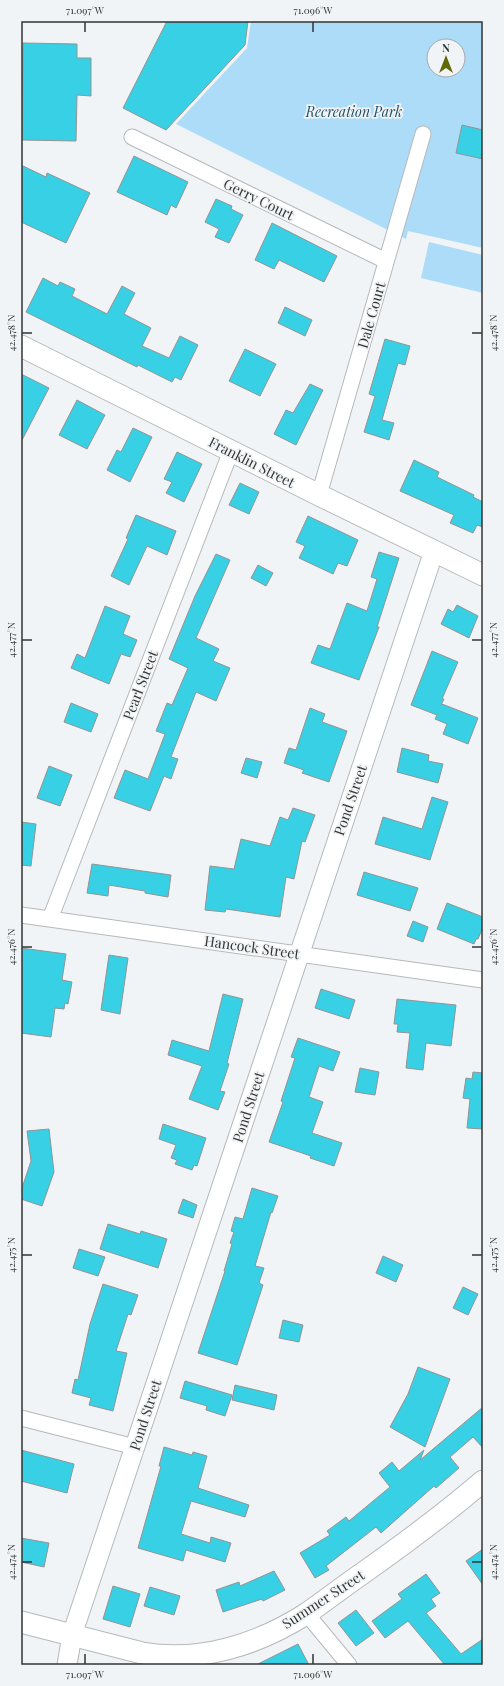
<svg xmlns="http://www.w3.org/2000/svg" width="504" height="1686" viewBox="0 0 504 1686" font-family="'Playfair Display',serif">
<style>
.green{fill:#acdcf7;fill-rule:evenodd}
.building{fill:#37d0e5;stroke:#919595}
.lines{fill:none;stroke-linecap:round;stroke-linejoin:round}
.minor-casing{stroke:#b6b9bb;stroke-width:17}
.tertiary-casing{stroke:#b6b9bb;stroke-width:21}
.secondary-casing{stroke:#b6b9bb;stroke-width:23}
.minor{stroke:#fff;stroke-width:15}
.tertiary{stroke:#fff;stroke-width:19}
.secondary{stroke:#fff;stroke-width:21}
.ticks{fill:none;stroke:#333535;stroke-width:1.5}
.labels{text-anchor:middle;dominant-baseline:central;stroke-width:3.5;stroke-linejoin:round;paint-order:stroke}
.park-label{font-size:14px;font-style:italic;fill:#235167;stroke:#f1f4f6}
.street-label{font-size:14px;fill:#333535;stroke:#f1f4f6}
.neatline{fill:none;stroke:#333535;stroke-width:1.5}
.ticks-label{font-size:10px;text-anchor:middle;fill:#333535}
</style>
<rect width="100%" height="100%" fill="#f1f4f6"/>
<!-- green -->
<path class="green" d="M251,21H483V248L408,231L406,239L176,124L247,48ZM434,46H458V70H434Z
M429,242L483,255V293L421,278Z"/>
<!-- building -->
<path class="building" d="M167,21H248L245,45L166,130L123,108Z
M23,43L77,44V58H91V96L77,95L76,141L22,140Z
M462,125L483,130V159L456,153Z
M134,156L188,182L176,208L171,205L167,215L117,192Z
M21,165L46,177L47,173L90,193L66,243L21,222Z
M216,199L232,206L231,209L243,215L229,243L215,237L219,229L205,222Z
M272,223L337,256L324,282L279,260L274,269L255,260Z
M43,278L58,286L60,282L75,289L72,296L107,314L122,286L135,293L124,314L151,328L142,346L169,358L180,336L198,345L181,380L175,377L172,382L138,365L137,367L26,312Z
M285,307L312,320L305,336L278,323Z
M385,339L410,346L405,365L398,363L382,420L394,423L389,440L364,432L375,396L369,394Z
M245,349L276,364L260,396L229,381Z
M21,374L49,388L21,442Z
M310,384L323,390L296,445L274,434L286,410L293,413Z
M77,400L105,415L87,449L59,435Z
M133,428L152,437L130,482L107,470L117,450L121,452Z
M177,452L202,464L184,502L166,493L172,482L164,479Z
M414,460L439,472L437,477L474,495L473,497L483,502V527L477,525L473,533L450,523L454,515L400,491Z
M240,483L259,492L249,514L229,505Z
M136,515L176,531L167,555L147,546L129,585L111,576L128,539L126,538Z
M308,516L358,540L347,566L338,563L333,574L299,558L305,546L296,542Z
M379,552L399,558L377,627H379L359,680L311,663L318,645L330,649L347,603L367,611L377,579L371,577Z
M216,554L230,560L196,638L219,649L213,661L230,668L216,701L196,692L171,757L178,759L171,779L164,776L150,811L114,798L125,770L148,779L165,734L156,731L167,703L172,705L188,668L169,659L195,596Z
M258,565L273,573L266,586L251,578Z
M457,605L478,616L469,638L441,624L448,609L453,612Z
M105,606L130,616L123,634L137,640L130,657L121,654L109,684L71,668L77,654L85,658Z
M432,651L458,662L442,699H444L441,705L442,704L478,718L468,744L443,734L447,724L435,719L437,715L411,705Z
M71,703L98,714L91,732L64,722Z
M310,708L325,714L322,722L347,731L329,782L302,773L304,770L284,763L289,748L296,750Z
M402,748L429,755L428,761L443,764L438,783L397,772Z
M246,758L262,762L257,778L241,773Z
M49,766L72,775L60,806L37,798Z
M432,797L448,802L430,860L375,844L383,817L422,829Z
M293,808L315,815L305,842L302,841L294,879L286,877L280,917L226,909L225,912L205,910L210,866L234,869L241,839L270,846L280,817L288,820Z
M21,822L36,824L31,866L21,865Z
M92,864L171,875L168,897L145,893V891L109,885L108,896L87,893Z
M364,872L418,888L410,911L357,895Z
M447,903L483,917V927L478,939H476L474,944L437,929Z
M413,921L428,927L423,942L407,936Z
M21,948L66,954L62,980L72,982L68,1004L65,1003L64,1009L55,1008L51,1037L21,1033Z
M109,955L128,958L120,1014L101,1010Z
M321,989L355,1000L349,1019L315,1008Z
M223,994L243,999L227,1063L229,1064L220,1091L225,1092L218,1110L189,1099L202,1066L168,1055L172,1040L209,1051Z
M397,999L456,1005L451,1046L426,1043L423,1070L406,1068L410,1033L397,1032L398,1024H394Z
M298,1038L340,1052L333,1071L319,1066L309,1097L323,1102L312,1133L342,1143L334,1166L310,1158L311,1156L269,1142L283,1102L281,1101L295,1058L291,1057Z
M360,1068L379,1072L375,1095L355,1092Z
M473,1072L483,1073V1129L467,1128L470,1099L463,1098L466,1078L472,1079Z
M163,1124L206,1138L197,1166L194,1165L192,1170L175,1164L177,1160L171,1158L176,1145L159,1139Z
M49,1129L54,1172L42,1206L21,1199V1191L31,1161L27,1131Z
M252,1188L278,1196L272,1213L271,1212L255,1266L264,1268L259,1283L263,1285L237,1365L198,1353L225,1271H224L232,1244L230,1243L234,1232L231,1231L235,1217L243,1219Z
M183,1199L197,1205L193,1218L178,1213Z
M108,1224L140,1234L141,1231L167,1239L158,1268L100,1249Z
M79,1249L105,1257L98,1276L73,1268Z
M383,1256L403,1265L396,1282L376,1273Z
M103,1284L138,1295L131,1315L128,1314L116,1351L127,1353L113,1411L89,1405L91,1398L72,1393L75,1379L78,1380L90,1324Z
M463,1287L478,1294L468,1315L453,1308Z
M283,1320L303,1325L299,1342L279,1338Z
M418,1367L450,1379L425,1447L390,1427L408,1394Z
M185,1381L232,1395L225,1416L206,1410L207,1406L180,1398Z
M235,1385L277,1395L274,1410L232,1400Z
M483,1407V1448L473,1437L450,1457L459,1468L436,1488L434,1486L381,1533L376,1527L326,1566L329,1570L315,1578L300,1553L330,1535L327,1531L346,1517L349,1521L390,1487L379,1473L392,1462L399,1471L424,1450L420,1460Z
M164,1447L192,1455L193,1452L207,1456L198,1488L249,1505L245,1517L191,1501L181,1534L210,1543L211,1537L231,1543L225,1562L186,1550L183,1561L138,1548L161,1466H159Z
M21,1450L74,1464L67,1493L21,1481Z
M21,1538L49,1543L44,1567L21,1562Z
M483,1549V1585L466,1561Z
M274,1571L285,1590L263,1601L262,1599L223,1612L216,1590L239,1582L240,1586Z
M426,1574L440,1593L431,1599L436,1606L426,1613L461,1654L483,1639V1665H445L408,1621L385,1638L372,1621L402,1599L398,1594Z
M113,1586L140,1594L130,1627L103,1619Z
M150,1587L180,1596L174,1615L144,1606Z
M356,1610L374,1633L356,1646L338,1623Z
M298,1644L309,1665H256Z"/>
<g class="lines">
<defs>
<path id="minor" d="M132,137L386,261
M319,495L423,134
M21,915L483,980
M50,919L231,451
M21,1418L135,1447
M306,1613L349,1665"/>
<path id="tertiary" d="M67,1665L72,1635L434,551"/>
<path id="secondary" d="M21,346L319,495L483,575
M21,1622L142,1653C200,1663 257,1645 306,1614C325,1601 344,1586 363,1573C404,1544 445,1514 483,1481"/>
</defs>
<!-- minor casing -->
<use href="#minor" class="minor-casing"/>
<!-- tertiary casing -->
<use href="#tertiary" class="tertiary-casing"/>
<!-- secondary casing -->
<use href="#secondary" class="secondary-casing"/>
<!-- minor -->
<use href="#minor" class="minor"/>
<!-- tertiary -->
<use href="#tertiary" class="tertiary"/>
<!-- secondary -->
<use href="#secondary" class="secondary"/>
</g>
<!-- ticks -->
<path class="ticks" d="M85,22V32M313,22V32M22,333H32M472,333H482M22,640H32M472,640H482M22,947H32M472,947H482M22,1255H32M472,1255H482M22,1562H32M472,1562H482M85,1654V1664M313,1654V1664"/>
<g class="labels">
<!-- park labels -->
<g class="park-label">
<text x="354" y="111">Recreation Park</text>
</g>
<!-- street labels -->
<g class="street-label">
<text transform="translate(259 199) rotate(26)">Gerry Court</text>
<text transform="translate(371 315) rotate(-74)">Dale Court</text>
<text transform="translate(252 462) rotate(27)">Franklin Street</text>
<text transform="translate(140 685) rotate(-69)">Pearl Street</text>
<text transform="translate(350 800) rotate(-71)">Pond Street</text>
<text transform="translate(252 947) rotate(8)">Hancock Street</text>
<text transform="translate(248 1107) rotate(-72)">Pond Street</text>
<text transform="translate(145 1415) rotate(-72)">Pond Street</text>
<text transform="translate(323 1599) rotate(-33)">Summer Street</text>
</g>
</g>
<!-- border -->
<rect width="504" height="1686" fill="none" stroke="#f1f4f6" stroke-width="44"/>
<!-- north arrow -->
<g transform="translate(446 58)"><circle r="19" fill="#f1f4f6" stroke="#a5a8a9"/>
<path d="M0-3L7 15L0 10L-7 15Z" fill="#60680a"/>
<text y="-6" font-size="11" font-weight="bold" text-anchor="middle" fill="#333535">N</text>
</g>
<rect x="22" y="22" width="460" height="1642" class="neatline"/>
<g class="ticks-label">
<text x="85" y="14">71.097°W</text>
<text x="313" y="14">71.096°W</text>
<text transform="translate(11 333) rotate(-90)" y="4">42.478°N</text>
<text transform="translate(493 333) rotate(-90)" y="4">42.478°N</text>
<text transform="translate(11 640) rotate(-90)" y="4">42.477°N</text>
<text transform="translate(493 640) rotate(-90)" y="4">42.477°N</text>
<text transform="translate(11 947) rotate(-90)" y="4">42.476°N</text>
<text transform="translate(493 947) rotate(-90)" y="4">42.476°N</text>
<text transform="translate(11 1255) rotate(-90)" y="4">42.475°N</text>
<text transform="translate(493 1255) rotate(-90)" y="4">42.475°N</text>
<text transform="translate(11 1562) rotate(-90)" y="4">42.474°N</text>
<text transform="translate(493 1562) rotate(-90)" y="4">42.474°N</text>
<text x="85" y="1678">71.097°W</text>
<text x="313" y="1678">71.096°W</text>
</g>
</svg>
